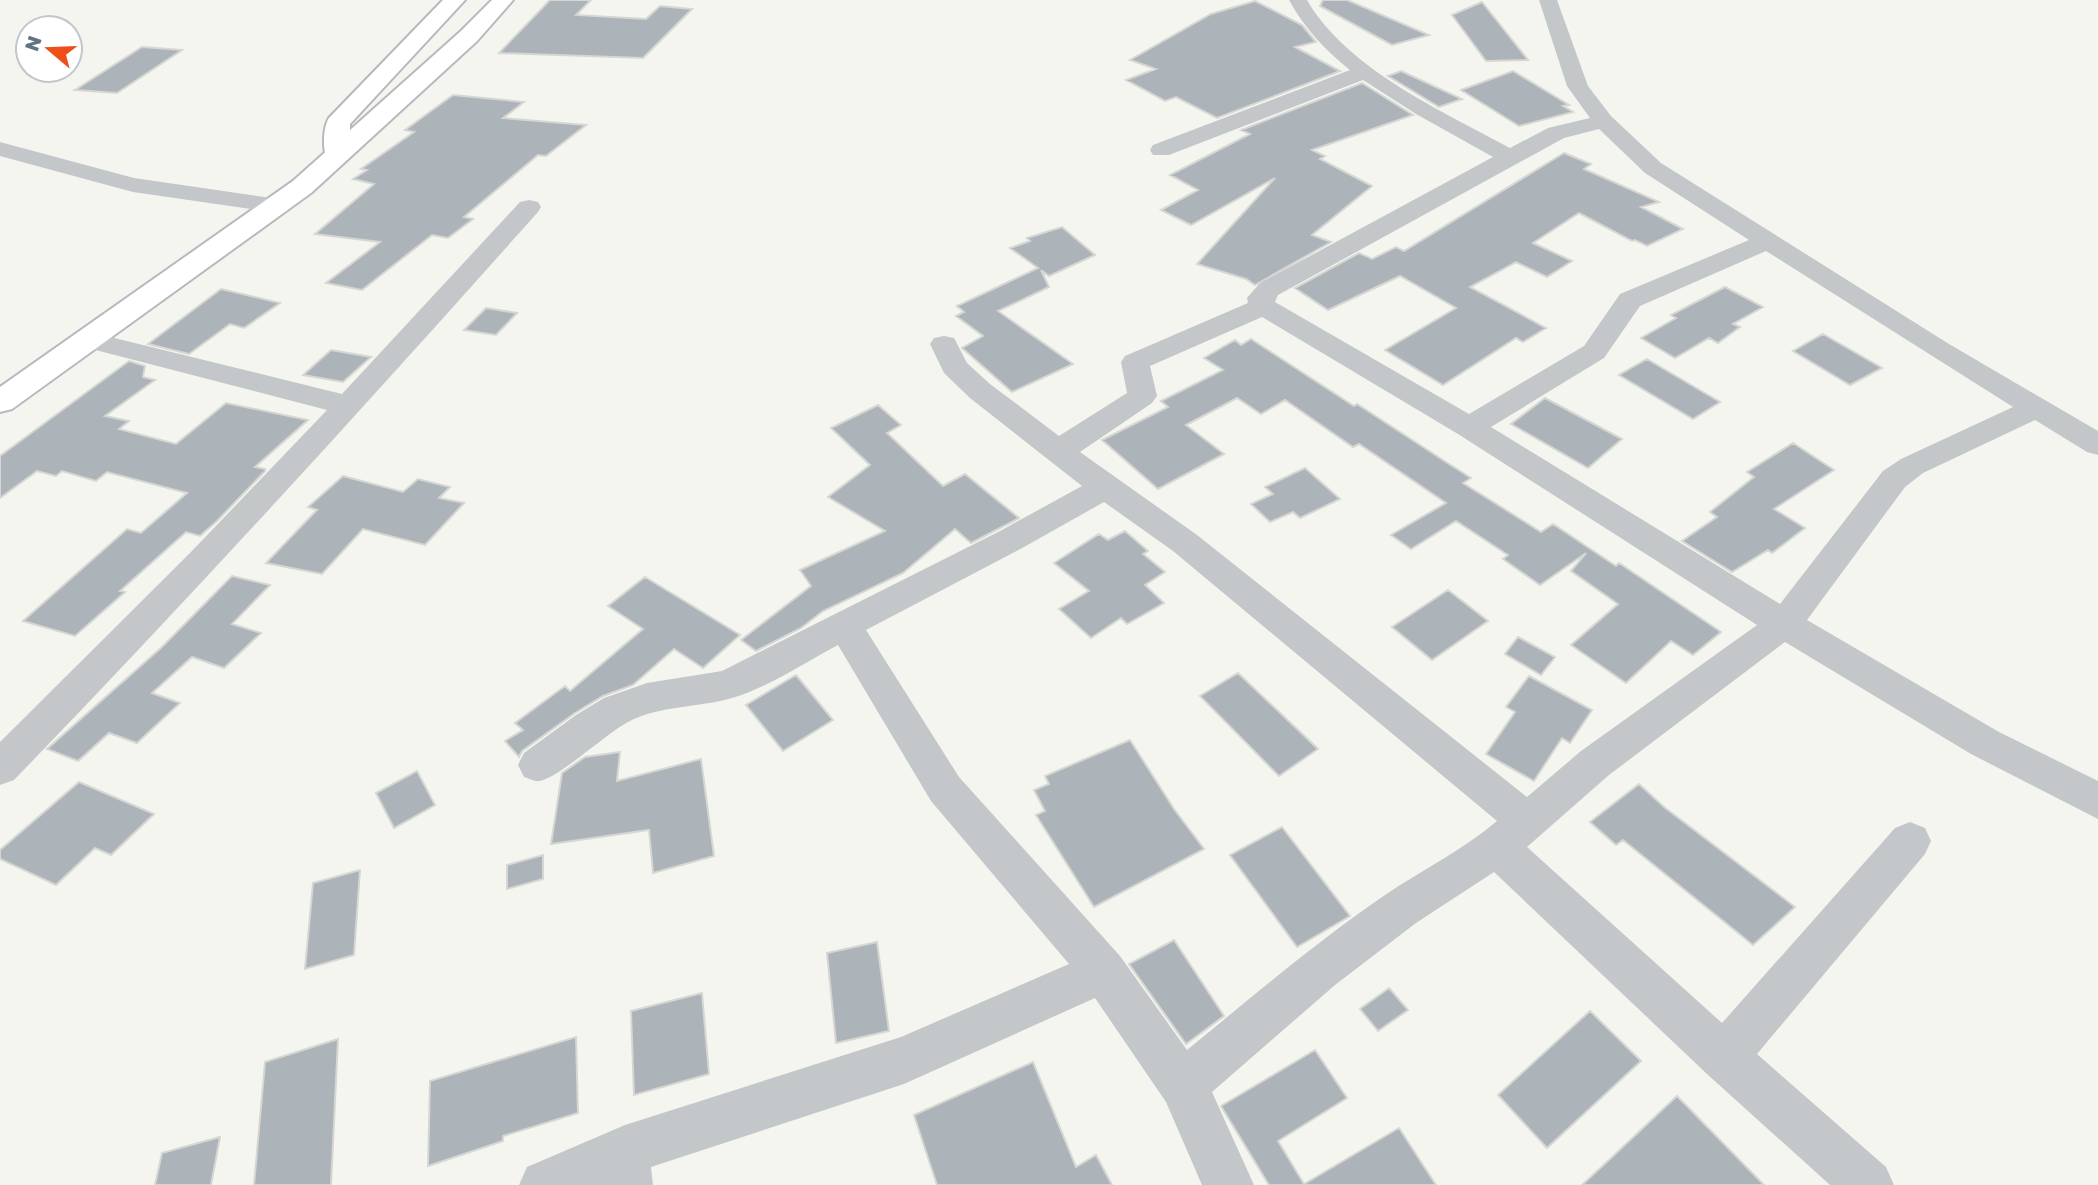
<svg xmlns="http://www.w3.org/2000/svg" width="2098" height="1185" viewBox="0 0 2098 1185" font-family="'Golos Text',sans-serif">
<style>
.building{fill:#acb3b9;stroke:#d6d6d3;stroke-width:2}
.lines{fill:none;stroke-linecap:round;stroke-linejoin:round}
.secondary-casing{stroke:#b6babf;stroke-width:4}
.motorway-casing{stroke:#b6b9bc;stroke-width:4}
.minor{fill:#c4c7ca;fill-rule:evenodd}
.secondary{fill:#fff;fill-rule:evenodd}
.motorway{fill:#fff;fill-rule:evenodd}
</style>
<rect width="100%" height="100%" fill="#f5f5f0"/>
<!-- building -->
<path class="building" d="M550,0H591L576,15L646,19L660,6L692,9L643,58L499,53Z
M1323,0H1347L1429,35L1392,45L1320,6Z
M1255,1L1302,25L1316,42L1295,47L1340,71L1217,118L1176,97L1165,101L1126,80L1156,69L1130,60L1211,14Z
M1482,2L1528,60L1486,61L1452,15Z
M142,47L182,50L117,93L75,90Z
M1401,71L1462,99L1439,107L1388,76Z
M1513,71L1569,105L1563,106L1573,112L1519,126L1461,90Z
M1362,83L1413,115L1312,150L1325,156L1320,159L1372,186L1312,235L1331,242L1255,285L1246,279L1197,264L1275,178L1191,225L1161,210L1198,190L1170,175L1250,134L1241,130Z
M453,95L524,102L503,118L586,125L546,156L538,155L464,217L473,219L448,238L432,235L362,290L326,283L380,242L315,234L374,184L353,179L367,170L361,169L414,132L405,130Z
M1564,153L1591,164L1584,169L1659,202L1641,207L1683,229L1647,246L1635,240L1632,241L1579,213L1533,243L1572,261L1547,277L1516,262L1470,287L1546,328L1523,342L1516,338L1443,385L1385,350L1456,308L1400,276L1328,310L1295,288L1359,253L1372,259L1396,247L1404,251Z
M1062,227L1095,255L1049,276L1041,270L1049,287L998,311L1073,364L1012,392L962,348L983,336L956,316L964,312L957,306L1038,268L1010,248L1030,241L1027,238Z
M1725,287L1763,307L1733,324L1740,327L1718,343L1709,338L1675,358L1641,338L1676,318L1671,315Z
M221,289L280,303L244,328L230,324L189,354L148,344Z
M486,308L517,313L496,335L464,330Z
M1823,334L1882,368L1850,385L1793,351Z
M1251,339L1354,406L1357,404L1446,462L1471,478L1463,483L1541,532L1553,524L1616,566L1619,563L1721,632L1693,655L1671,641L1626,683L1571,645L1618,604L1571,571L1586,553L1540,585L1503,559L1508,555L1456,521L1411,549L1391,535L1446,503L1359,444L1353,447L1285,400L1261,414L1237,398L1186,425L1224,454L1158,489L1102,440L1168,407L1161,401L1223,370L1204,358L1235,340L1241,345Z
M331,350L371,357L343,382L303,375Z
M1647,359L1720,402L1693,419L1619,375Z
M129,361L145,366L143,377L155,380L105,416L129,421L119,429L176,444L226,403L308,420L255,467L265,469V471L217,521L200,536L186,532L120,591L125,592L75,636L23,621L127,529L141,533L187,493L107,472L96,481L62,471L56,476L37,471L0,498V456Z
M1545,398L1622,439L1588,468L1511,424Z
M878,405L901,425L887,433L943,486L965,474L1019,518L971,543L955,529L903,573L823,611L801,628L756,651L741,640L811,586L800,570L885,531L828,497L870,465L831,428Z
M1793,443L1834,470L1774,509L1805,528L1772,553L1768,550L1732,572L1682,541L1717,517L1710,512L1754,477L1747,472Z
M1305,468L1340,499L1300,518L1293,512L1270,522L1251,504L1273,494L1265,487Z
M343,476L403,492L418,479L450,487L439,498L464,503L425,545L363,529L322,574L266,563L317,510L308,507Z
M1125,531L1148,551L1143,554L1165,572L1145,585L1164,603L1127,624L1121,618L1091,638L1059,609L1089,591L1054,563L1099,534L1108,540Z
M232,576L270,585L232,624L261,633L224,668L192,657L152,693L180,703L137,743L109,733L78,761L47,749L162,647Z
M645,577L740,635L703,668L674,649L633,685L603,696L575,713L522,751L519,757L505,741L523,730L515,723L565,686L570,691L643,629L608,606Z
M1448,590L1488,621L1432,660L1392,627Z
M1518,637L1555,657L1541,675L1505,654Z
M1238,673L1318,749L1279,776L1200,696Z
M796,675L833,720L783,751L746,705Z
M1529,676L1592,710L1570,743L1562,738L1534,781L1486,754L1515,712L1506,707Z
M1130,740L1174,809L1204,849L1094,907L1036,815L1045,811L1034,790L1049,784L1045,776Z
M620,752L617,781L701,759L714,856L653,873L649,830L551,844L562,773L585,757Z
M417,771L435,805L394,828L376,793Z
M79,782L154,814L111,855L95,848L56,885L0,859V850Z
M1639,784L1664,807L1795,907L1753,945L1623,840L1616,845L1590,822Z
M1282,827L1350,916L1297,947L1230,855Z
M543,855V879L507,889V865Z
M360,870L354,955L305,969L313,883Z
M1174,940L1224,1016L1186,1044L1129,964Z
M877,942L889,1031L836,1043L827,953Z
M1389,988L1408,1010L1378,1031L1360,1009Z
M702,993L709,1074L634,1095L631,1011Z
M1590,1011L1641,1061L1547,1148L1498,1095Z
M576,1037L578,1113L503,1136V1141L428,1166L430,1081Z
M338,1039L331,1185H254L265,1062Z
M1315,1050L1347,1098L1278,1141L1304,1184L1399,1128L1436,1185H1269L1221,1106Z
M1033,1062L1076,1167L1096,1155L1112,1185H937L914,1115Z
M1677,1096L1764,1185H1582L1609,1160Z
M220,1137L211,1185H155L162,1153Z"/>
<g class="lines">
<defs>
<path id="secondary" d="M492,0H513L477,41L311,193L12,409L0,412V387L293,181L461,31Z"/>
<path id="motorway" d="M443,0H465L350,124V155L346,160L337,163L328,160C322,151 323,127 329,118Z"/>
</defs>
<!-- secondary casing -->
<use href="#secondary" class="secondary-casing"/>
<!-- motorway casing -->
<use href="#motorway" class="motorway-casing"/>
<!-- minor -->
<path class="minor" d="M1289,0H1307C1347,69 1442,111 1510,148L1548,128L1590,118L1567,86L1539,0H1557L1588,86L1611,116L1661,163L1949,344L2098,431V455L2087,452L2035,420L1923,473L1905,487L1807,620L1999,732L2098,781V819L1971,754L1785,642L1609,775L1527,847L1722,1023L1895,828L1910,822L1925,828L1931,841L1925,854L1757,1054L1886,1167L1894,1185H1830L1707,1074L1494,872L1416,923L1335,985L1212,1092L1254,1185H1202L1166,1102L1095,998L904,1084L651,1167L653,1185H519L527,1167L625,1125L901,1037L1069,964L931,801L838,645C804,663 769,687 732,698C698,708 660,705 628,722C607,733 556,780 539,781C535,782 528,778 524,777L518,765L524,753L576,715L604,698L647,683L722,671L1000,531L1082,486L970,398L944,373L930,344L934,338L944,336L954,338L967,363L990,384L1059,436L1127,393L1121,362L1125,356L1248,303L1247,298L1260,283L1493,157L1416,114L1363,80L1169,155H1153L1150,150L1153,145L1350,70C1324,49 1305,29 1289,0ZM1599,129L1645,173L1749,240L1620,294L1584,346L1469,414L1275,302L1278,295L1564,138ZM1766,251L2013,407L1901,459L1883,471L1780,604L1491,427L1604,358L1640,306ZM1262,317L1458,434L1757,625L1581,751L1527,797L1197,535L1080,452L1152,403L1157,396L1150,366ZM1104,502L1173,551L1497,821C1463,850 1422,870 1385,895C1316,942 1252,997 1187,1050L1120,956L959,777L866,630L1024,547Z
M0,142L134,178L278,199L287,201L290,206L287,211L278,213L133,192L0,156Z
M529,200L538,202L541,207L538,212C366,405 194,594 14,780L0,785V742L190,553L327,410L80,346L76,340L80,334L90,332L342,394L520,202Z"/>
<!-- secondary -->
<use href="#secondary" class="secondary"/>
<!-- motorway -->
<use href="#motorway" class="motorway"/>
</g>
<!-- north arrow -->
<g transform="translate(49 49) rotate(289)"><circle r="33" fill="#ffffff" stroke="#c0c7cd" stroke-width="2"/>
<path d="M0-5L12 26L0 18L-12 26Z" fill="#ee4e17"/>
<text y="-10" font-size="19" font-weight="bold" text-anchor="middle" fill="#627383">N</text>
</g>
</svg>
